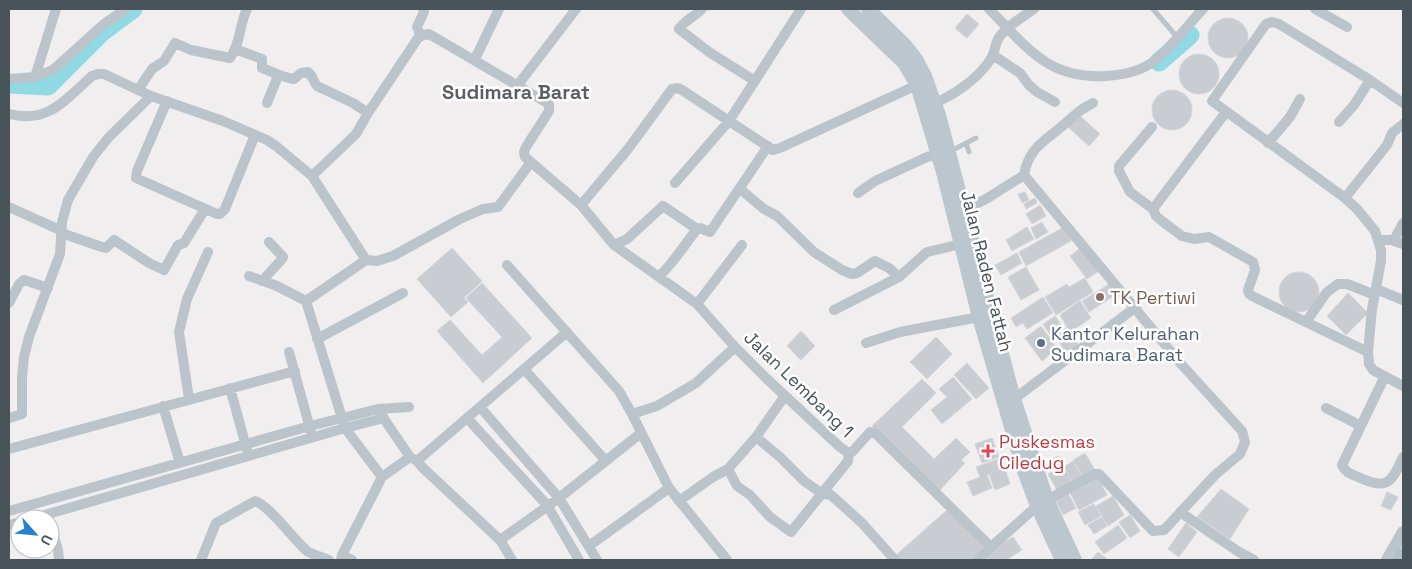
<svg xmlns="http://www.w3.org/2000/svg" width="1412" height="569" viewBox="0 0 1412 569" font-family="'Space Grotesk',sans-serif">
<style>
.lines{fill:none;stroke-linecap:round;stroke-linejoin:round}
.river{stroke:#91dae4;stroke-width:19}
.building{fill:#c9ccd1;stroke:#d3d5d9}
.service{stroke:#bbc4ca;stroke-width:5}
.minor{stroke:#bbc4ca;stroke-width:10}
.tertiary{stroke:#bbc4ca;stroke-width:12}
.secondary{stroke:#bbc6cf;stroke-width:14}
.primary{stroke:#b0c0cb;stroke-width:16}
.education-dot{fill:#8d6e63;stroke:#fff;stroke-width:2}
.service-dot{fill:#5c6f8a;stroke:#fff;stroke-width:2}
.health-dot{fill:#e0444e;stroke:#fff;stroke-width:2}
.labels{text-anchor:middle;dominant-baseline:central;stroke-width:5;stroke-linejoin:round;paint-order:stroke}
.street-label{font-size:18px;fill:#48535a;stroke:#fff}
.education-label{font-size:18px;fill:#785e54;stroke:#fff;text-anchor:start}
.service-label{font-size:18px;fill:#4e5e75;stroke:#fff;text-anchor:start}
.health-label{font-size:18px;fill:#be3a42;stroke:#fff;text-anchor:start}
.quarter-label{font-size:20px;font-weight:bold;fill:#5b5f63;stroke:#fff}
</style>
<rect width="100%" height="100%" fill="#f1eeef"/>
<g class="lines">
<!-- river -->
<path class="river" d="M1159,62L1190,35
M9,84L48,86L102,32L133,9"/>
</g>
<!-- building -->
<path class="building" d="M967,14L979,24L967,38L955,28Z
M1208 38a20 20 0 1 1 40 0a20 20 0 1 1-40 0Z
M1179 74a20 20 0 1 1 40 0a20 20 0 1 1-40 0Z
M1152 110a20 20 0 1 1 40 0a20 20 0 1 1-40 0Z
M1078,114L1100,134L1089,146L1067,126Z
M1025,192L1029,200L1022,203L1018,194Z
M1035,198L1037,203L1026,209L1024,204Z
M1040,205L1046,216L1032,224L1026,214Z
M1042,222L1048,232L1036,239L1031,228Z
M1027,227L1034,239L1012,251L1006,240Z
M1064,227L1071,241L1026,266L1019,252Z
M1082,247L1099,271L1087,279L1070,256Z
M452,248L482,281L464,298L468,302L451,317L417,279Z
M1017,253L1022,263L1001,275L995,265Z
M1026,267L1039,290L1021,300L1008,277Z
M1279 292a20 20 0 1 1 40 0a20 20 0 1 1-40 0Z
M1085,278L1093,292L1056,315L1045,297L1067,284L1069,287Z
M482,283L532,338L483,383L437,331L450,320L482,355L502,337L466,298Z
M1111,283L1118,293L1089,312L1082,301Z
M1348,293L1368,313L1346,335L1327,316Z
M1043,297L1053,313L1027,329L1023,323L1016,327L1011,318Z
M1080,301L1091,318L1070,332L1060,315Z
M1055,316L1063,328L1051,336L1043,324Z
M1041,326L1057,349L1042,361L1025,338Z
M1067,327L1079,346L1067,354L1055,336Z
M801,331L815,346L801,360L787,346Z
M936,337L952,354L927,379L910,362Z
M967,363L989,388L976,399L954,375Z
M953,377L972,399L942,424L931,410L947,397L939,389Z
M922,379L936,393L902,427L934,459L956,438L970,452L961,460L965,463L939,491L872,426Z
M992,438L999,457L982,463L975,444Z
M1085,453L1095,470L1083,477L1073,460Z
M1058,456L1073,484L1058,492L1048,474L1055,470L1049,461Z
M1001,458L1010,484L995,490L989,474L987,475L992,488L973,496L967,482L980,477L976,467Z
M1073,461L1082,477L1073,483L1064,467Z
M1098,478L1107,495L1079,510L1070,493Z
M1221,489L1249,509L1230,539L1197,517Z
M1387,492L1398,497L1391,510L1381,506Z
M1068,494L1076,508L1063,515L1056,501Z
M1113,496L1124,515L1108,526L1096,506Z
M1094,504L1101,516L1085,525L1078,512Z
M948,509L986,549L975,560H896L894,557Z
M1130,515L1140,531L1130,538L1119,522Z
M1102,517L1107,526L1094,534L1088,525Z
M1186,523L1197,532L1179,557L1168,549Z
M1118,525L1127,538L1104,554L1095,542Z
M1013,537L1022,550L1006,560H989L985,554Z
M1098,552L1107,559L1106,560H1091Z"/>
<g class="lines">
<!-- service -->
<path class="service" d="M1153,9L1177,37
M966,143L969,152
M949,152L976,138"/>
<!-- minor -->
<path class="minor" d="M423,9L424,12L417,27L419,32L423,35
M702,9C694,17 685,20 679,29L709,52L755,81
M989,9C1027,47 1047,79 1106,76C1123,75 1139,72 1153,62C1171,48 1187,26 1203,9
M1315,9L1347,27
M235,49L262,59V68C273,72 282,77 294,79L301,73L308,72C313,76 313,81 317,86L353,103L368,113
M993,55L1020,73L1029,85L1037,92L1055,102
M475,59L499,9
M35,77L56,9
M9,79L35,77L53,70L104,24L126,9
M517,86L576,9
M138,90L152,69L164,61L175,43L191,50L230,58C241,43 239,25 247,9
M167,101L137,171L136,178L217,214H220L225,209L255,135
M267,103L278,76
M935,103C956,94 980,77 992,57C995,51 995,45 998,39C1006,26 1023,17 1034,9
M1403,103L1370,80L1279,24L1272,22L1266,24L1212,101L1345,198L1357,209L1375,231L1381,250V261L1372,309L1368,352L1369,364L1373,370L1403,386
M9,114C48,124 65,100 92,76L98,74H104L151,96L223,121L267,140L276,146L312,176L366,260
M1339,122L1354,105L1370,80
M1152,127L1119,166V171L1130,192L1153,209L1156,216L1162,221L1182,236L1194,239L1209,237L1253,262L1255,270L1248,290L1249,294L1254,297L1368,352
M1268,143L1290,117L1300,99
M1024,175L1182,365L1242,431L1245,442L1240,454L1215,475L1164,530L1153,531L1099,474H1095L1047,500
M1024,175C1029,145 1049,139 1068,121C1078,112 1080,110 1093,103
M312,176L356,134L368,113L418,38L423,35L429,34L549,104V111L526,147L524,152L525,157L581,205L614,245L697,304L735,347L767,379L840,447L847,452H852L870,432L876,434L991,547L1037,506
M675,183L729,121L801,9
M740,189L764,209L777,216L814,252L842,270L852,274L857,273L875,261L889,268L899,277
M858,193L875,181L927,157L937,155
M1345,198L1387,145L1392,133L1403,124
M581,205L628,149L672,89L678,88L682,90L773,150L780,148L917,85
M9,207L62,231
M1153,209L1226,112
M964,210L986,199L1024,175
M61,233L102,247L106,248L114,240L149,263L164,270L178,245L184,243L205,209
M1379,240H1391L1403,244
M1394,240L1403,223
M614,245L627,239L663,206L697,229
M507,265L619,391L632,414L669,488L727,560
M249,276L277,286L306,301L345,428L382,477L342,555L341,560
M659,276C675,262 684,245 697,229L700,228L710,232L768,146
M262,281L282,259L283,257L269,242
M1376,289L1403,300
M306,301L366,260L377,261L393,256L460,219L483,209L498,207L531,162
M9,303L19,284L24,280L48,288
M697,304L742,245
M834,310L899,277L927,252L961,244
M1306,322L1327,292L1338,284H1347L1375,295
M317,339L403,293
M866,343L900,332L979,317
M289,352L311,432
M524,369L605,460
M1385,376L1342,465C1345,472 1351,474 1358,477C1387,490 1391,484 1403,457
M230,388L247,450
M189,399L179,332L187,299L208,252
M1014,399L1136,307
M163,406L180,463
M480,407L559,498L597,560
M1326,408L1361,426
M380,413L410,457L417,461L423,468L500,540L512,560
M632,414L657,406L696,383L735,347
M9,418L22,414V377L24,357L29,337L60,254L62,222L68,200L93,157L109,137L151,96
M467,418L547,505L579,560
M756,437L780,457L804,481L821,493L831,495L862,523L895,560
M9,449L295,371
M417,461L567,332
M728,469L737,486L750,495L770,517L791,532L848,461L849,453
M382,477L410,457
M679,501L713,477L728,469L756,437L784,397
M9,511L310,426L378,409L409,407
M1180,512L1239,552L1254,560
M31,519L345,428L384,418
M50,524L58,550L59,560
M9,525L20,522
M500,540L559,498L641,433
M589,546L669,488
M342,555L352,560
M201,560L216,523L255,501C268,504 294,540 307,551C313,555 322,557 329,560
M978,560L991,547"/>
<!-- tertiary -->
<path class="tertiary" d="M1387,560L1403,532"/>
<!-- secondary -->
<path class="secondary" d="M848,9L904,63L917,85L943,172L979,317L1023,468L1037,506L1062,560
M868,9L905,45L916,59L925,76L939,115L1014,399L1047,500L1075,560"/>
<!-- primary -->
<path class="primary" d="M1401,560L1403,556"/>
</g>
<!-- markers -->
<circle class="education-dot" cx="1100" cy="297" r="5"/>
<circle class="service-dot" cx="1041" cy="343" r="5"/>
<path class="health-dot" d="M985.5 443.5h5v5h5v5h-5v5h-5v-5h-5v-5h5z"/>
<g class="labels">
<!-- street labels -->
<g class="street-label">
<text transform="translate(987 271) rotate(76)">Jalan Raden Fattah</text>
<text transform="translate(799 384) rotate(44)">Jalan Lembang 1</text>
</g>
<!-- education labels -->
<g class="education-label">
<text x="1110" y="297">TK Pertiwi</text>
</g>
<!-- service labels -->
<g class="service-label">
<text x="1051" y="333">Kantor Kelurahan<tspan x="1051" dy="21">Sudimara Barat</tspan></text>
</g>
<!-- health labels -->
<g class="health-label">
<text x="999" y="441">Puskesmas<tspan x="999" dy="21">Ciledug</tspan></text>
</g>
<!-- quarter labels -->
<g class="quarter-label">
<text x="516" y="92">Sudimara Barat</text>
</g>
</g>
<!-- border -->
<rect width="1412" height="569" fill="none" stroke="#48535a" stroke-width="20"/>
<!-- north arrow -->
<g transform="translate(35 534) rotate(117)"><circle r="24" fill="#ffffff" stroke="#b6babd"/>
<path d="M0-4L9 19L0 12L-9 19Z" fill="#2880d1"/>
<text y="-8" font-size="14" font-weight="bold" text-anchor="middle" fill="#48535a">U</text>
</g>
</svg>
